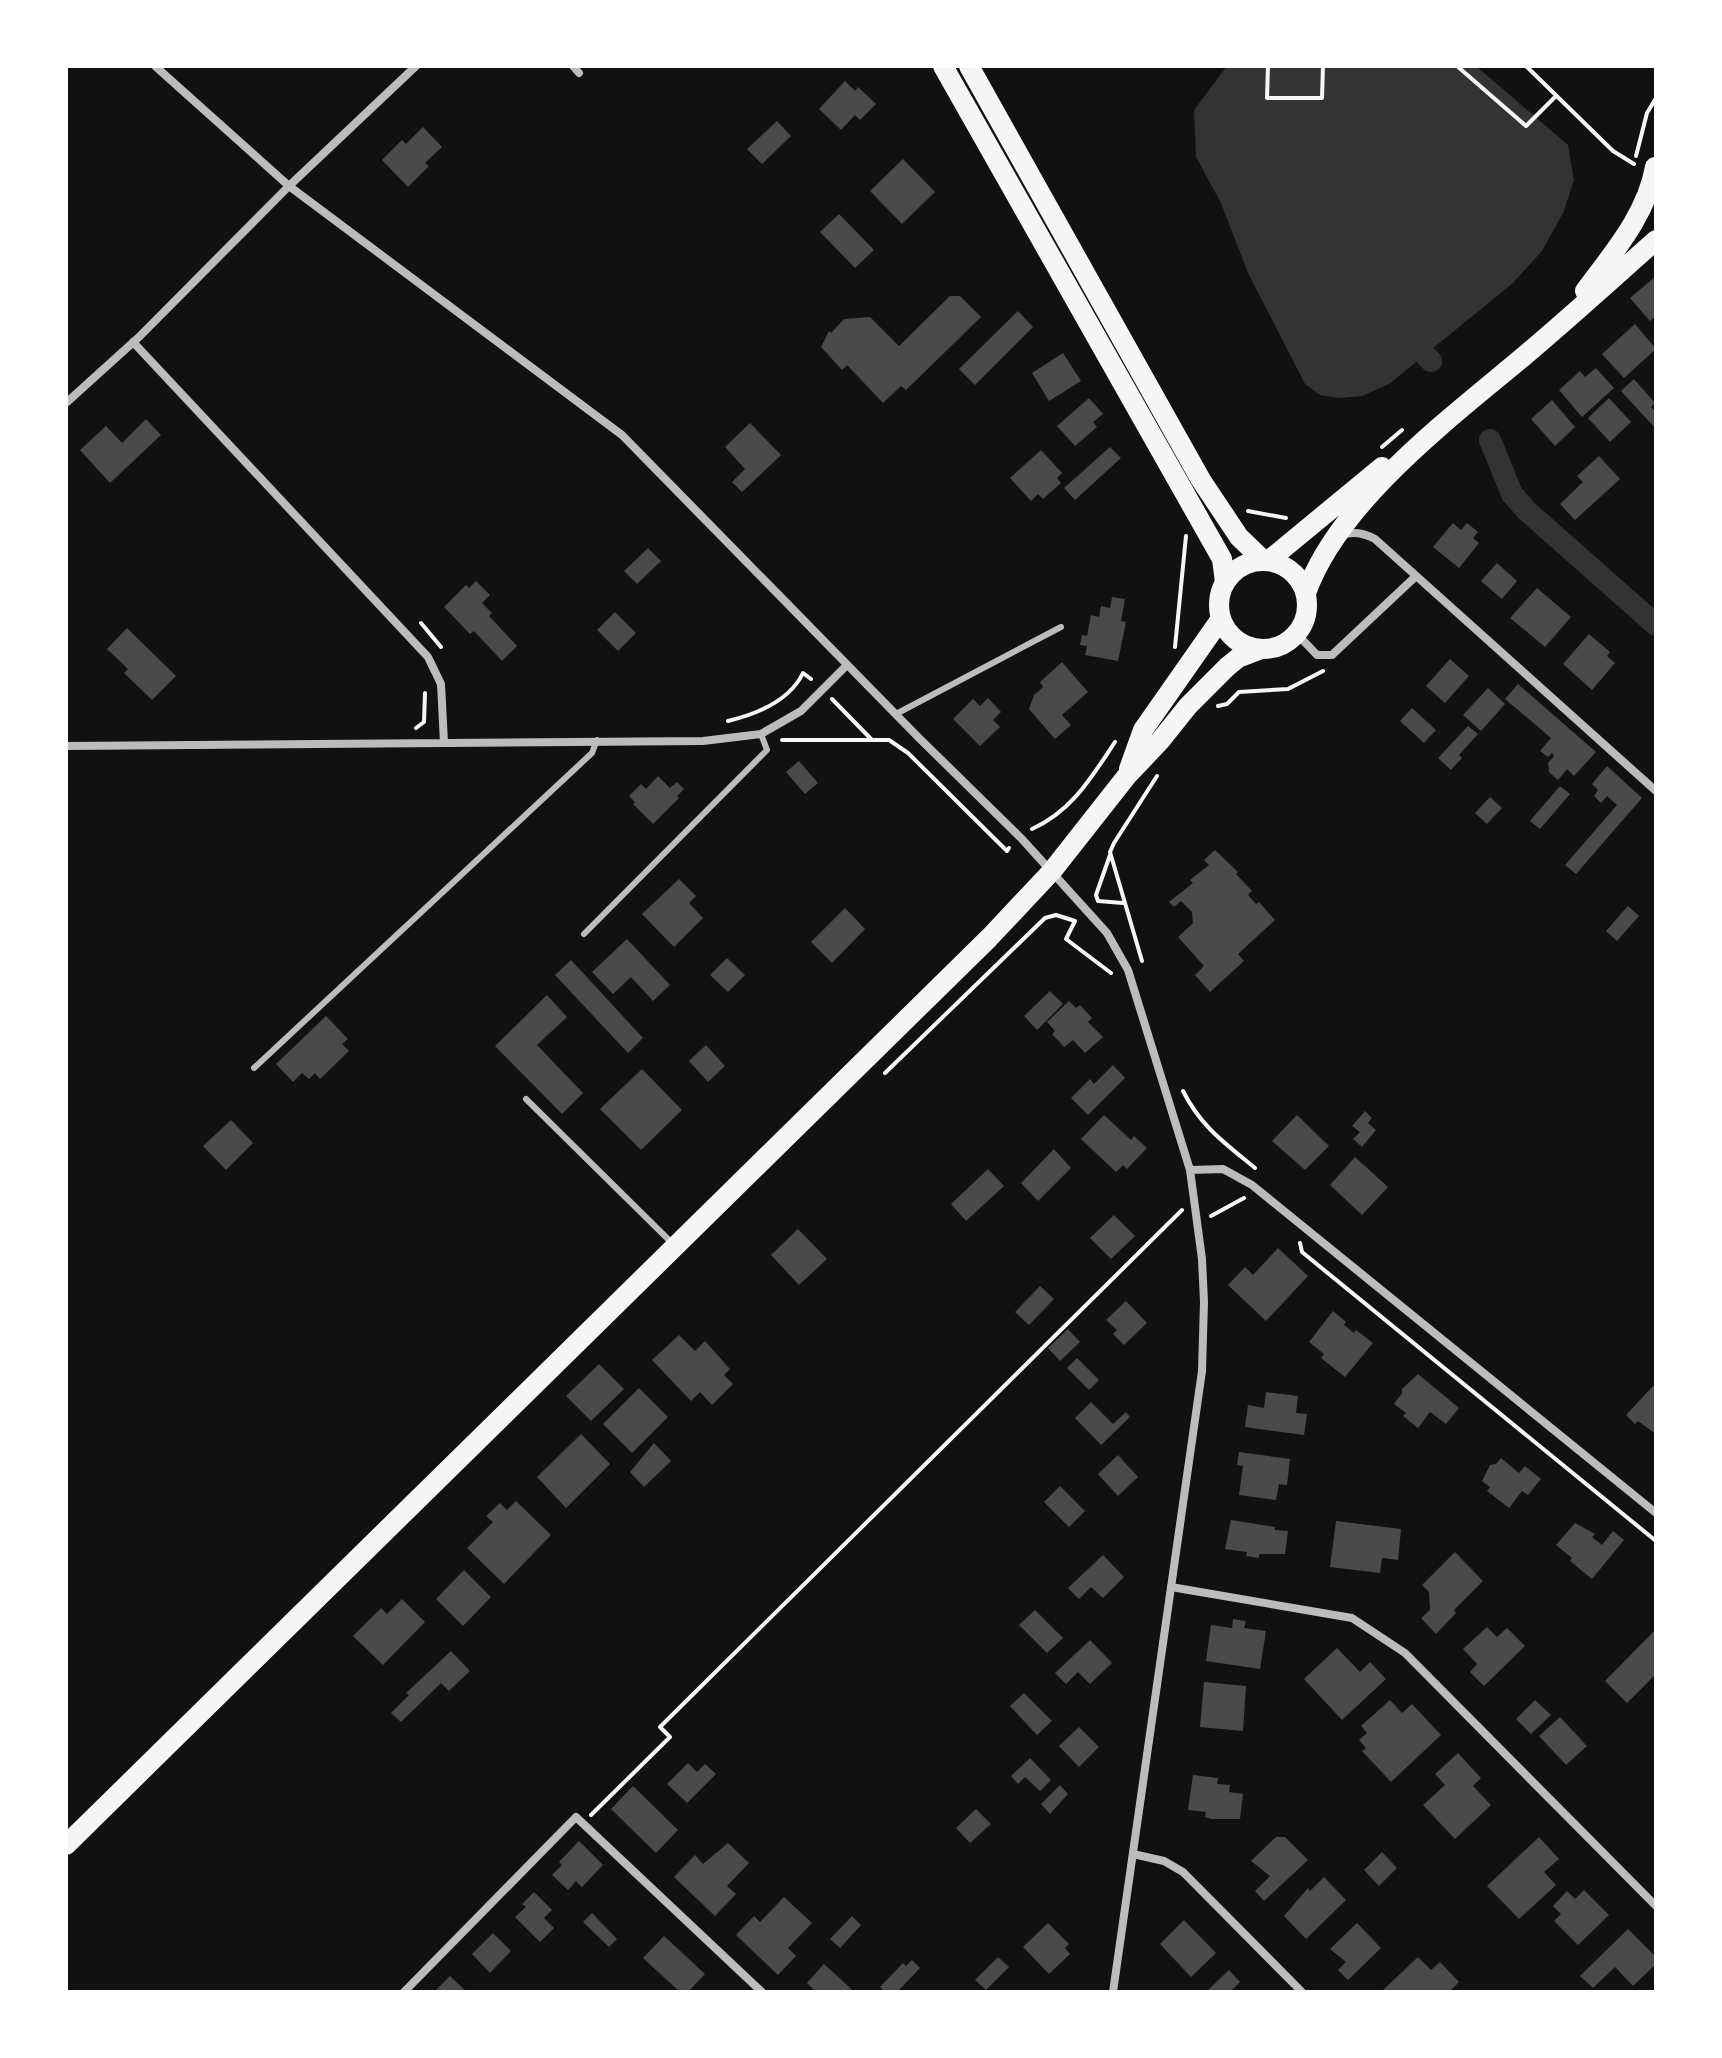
<svg xmlns="http://www.w3.org/2000/svg" width="1722" height="2058" viewBox="0 0 1722 2058" font-family="'Nunito Sans',sans-serif">
<style>
.water{fill:#333}
.lines{fill:none;stroke-linecap:round;stroke-linejoin:round}
.canal{stroke:#333;stroke-width:22}
.building{fill:#4a4a4a}
.path{stroke:#f5f5f5;stroke-width:4}
.service{stroke:#bcbcbc;stroke-width:6}
.minor{stroke:#bcbcbc;stroke-width:8}
.primary{stroke:#f5f5f5;stroke-width:20}
</style>
<rect width="100%" height="100%" fill="#111"/>
<!-- water -->
<path class="water" d="M1227,66H1476L1568,145L1574,180L1564,211L1542,251L1513,283L1389,384L1362,396L1339,398L1320,395L1305,384L1248,273L1221,203L1196,157L1194,110Z"/>
<g class="lines">
<!-- canal -->
<path class="canal" d="M1425,355L1431,361
M1490,440L1512,494L1527,511L1656,625"/>
</g>
<!-- building -->
<path class="building" d="M845,81L855,91L858,87L876,104L860,120L855,115L841,130L819,109Z
M777,121L791,136L762,164L747,149Z
M423,127L442,147L425,163L429,166L408,187L382,160L402,140L406,144Z
M903,159L935,192L902,224L870,191Z
M839,214L874,250L855,268L820,232Z
M1656,276V316L1650,321L1630,298Z
M950,296H960L981,317L906,390L901,386L883,403L847,365L842,370L821,347L829,331L831,333L844,319L870,317L899,346Z
M1018,311L1033,327L975,385L959,369Z
M1635,324L1656,349L1624,378L1602,354Z
M1063,353L1081,381L1049,401L1032,373Z
M1596,368L1614,388L1582,417L1559,390L1580,371L1585,377Z
M1634,379L1655,403L1651,407L1656,412V429L1621,391Z
M1089,398L1103,414L1093,422L1097,427L1075,446L1057,426Z
M1609,398L1631,422L1610,442L1588,418Z
M1552,400L1575,427L1555,446L1531,419Z
M146,419L161,435L110,483L80,450L106,426L122,443Z
M750,423L781,455L742,492L732,482L745,469L725,447Z
M1110,447L1121,458L1075,500L1064,488Z
M1041,450L1062,473L1057,478L1061,483L1043,499L1038,494L1031,501L1010,478Z
M1599,456L1620,479L1575,520L1560,504L1583,482L1577,476Z
M1453,523L1461,530L1467,523L1478,532L1473,538L1479,543L1459,568L1433,547Z
M648,548L661,561L637,584L624,571Z
M1497,563L1517,581L1502,599L1481,581Z
M476,581L490,595L482,603L492,613L489,616L517,646L502,661L474,631L470,634L444,607L466,585L469,588Z
M1537,588L1571,617L1545,647L1510,618Z
M1112,597L1125,599L1121,621L1126,622L1118,661L1085,655L1087,646L1080,645L1082,635L1087,636L1091,615L1099,617L1101,606L1110,608Z
M615,612L636,633L618,651L597,630Z
M127,628L176,676L152,700L124,673L128,669L107,649Z
M1589,634L1610,652L1607,656L1615,663L1592,690L1563,664Z
M1450,659L1469,676L1445,703L1426,686Z
M1062,662L1088,692L1062,715L1071,725L1055,739L1029,709L1034,695L1043,687L1040,682Z
M1518,684L1596,752L1574,776L1567,769L1558,780L1549,772L1548,763L1554,756L1552,753L1548,757L1540,751L1551,738L1505,699Z
M1488,688L1505,704L1481,731L1463,715Z
M988,698L1001,712L993,720L1000,727L980,746L953,719L973,699L980,706Z
M1412,708L1436,730L1424,743L1400,721Z
M1468,726L1478,734L1459,755L1462,758L1451,770L1438,758Z
M799,761L818,783L805,794L786,772Z
M1607,766L1642,798L1576,874L1565,865L1617,805L1607,796L1601,803L1594,796L1598,790L1592,784Z
M658,776L670,788L677,782L684,789L677,796L679,798L653,824L633,804L635,802L629,796L641,784L646,789Z
M1560,786L1570,794L1540,829L1530,821Z
M1490,797L1502,808L1487,824L1475,813Z
M1215,850L1238,872L1236,874L1252,891L1248,895L1256,904L1259,902L1275,920L1238,954L1244,961L1210,992L1195,975L1204,966L1178,937L1193,923L1192,912L1181,901L1174,907L1169,902L1193,883L1190,880L1209,865L1204,860Z
M679,879L696,896L689,903L703,918L674,947L642,914Z
M1628,906L1639,916L1617,941L1606,931Z
M845,908L865,929L832,963L811,942Z
M627,939L670,985L653,1001L631,977L613,994L592,972Z
M727,958L745,975L728,992L710,975Z
M571,960L643,1038L628,1053L555,975Z
M1050,991L1063,1004L1037,1030L1024,1016Z
M547,995L567,1017L537,1045L583,1093L562,1114L495,1046Z
M1069,1001L1076,1008L1080,1005L1092,1018L1088,1022L1103,1037L1085,1053L1073,1040L1064,1047L1052,1034L1055,1031L1047,1022Z
M326,1016L348,1039L342,1044L349,1051L320,1079L315,1073L309,1079L302,1073L293,1082L276,1064Z
M706,1045L725,1066L708,1082L689,1061Z
M1113,1065L1125,1078L1088,1115L1071,1098L1090,1079L1094,1084Z
M642,1069L682,1110L641,1150L600,1109Z
M1365,1111L1372,1118L1368,1123L1376,1130L1362,1147L1353,1139L1360,1132L1352,1126Z
M1104,1115L1131,1140L1134,1136L1147,1148L1127,1169L1123,1165L1116,1172L1081,1139Z
M1297,1115L1329,1146L1305,1170L1272,1141Z
M231,1120L253,1143L226,1170L203,1146Z
M1054,1149L1071,1168L1038,1201L1021,1183Z
M1355,1157L1388,1187L1362,1215L1330,1185Z
M988,1169L1004,1186L966,1221L951,1204Z
M1114,1215L1135,1236L1111,1259L1090,1238Z
M798,1229L827,1259L799,1285L771,1255Z
M1278,1248L1308,1276L1266,1321L1228,1285L1245,1267L1253,1275Z
M1040,1286L1054,1299L1029,1325L1015,1312Z
M1126,1301L1147,1323L1124,1345L1113,1334L1117,1330L1106,1320Z
M1333,1311L1346,1322L1344,1325L1354,1333L1356,1330L1373,1343L1345,1377L1321,1358L1324,1354L1309,1342Z
M1068,1329L1080,1342L1060,1361L1048,1348Z
M679,1335L695,1351L705,1341L730,1369L724,1375L733,1384L712,1405L700,1392L691,1401L652,1360Z
M1077,1358L1099,1380L1089,1390L1067,1368Z
M599,1364L624,1389L591,1421L566,1396Z
M1418,1374L1459,1408L1446,1424L1430,1412L1418,1428L1403,1416L1406,1413L1394,1404L1402,1393V1389Z
M1653,1386L1656,1389V1434L1638,1421L1635,1424L1626,1415Z
M639,1388L668,1417L632,1453L603,1424Z
M1266,1392L1298,1396L1296,1413L1307,1414L1304,1435L1245,1427L1248,1405L1264,1408Z
M1091,1402L1113,1424L1126,1412L1130,1417L1101,1445L1075,1418Z
M581,1434L610,1464L566,1508L537,1477Z
M654,1443L671,1461L644,1487L630,1472Z
M1239,1452L1290,1459L1287,1485L1279,1484L1276,1500L1239,1495L1243,1466L1237,1465Z
M1118,1455L1138,1477L1118,1496L1098,1474Z
M1501,1458L1519,1473L1525,1466L1541,1479L1528,1495L1522,1491L1509,1508L1487,1491L1490,1487L1482,1481L1490,1465L1496,1464Z
M1060,1486L1085,1511L1069,1527L1044,1502Z
M516,1501L551,1535L504,1584L467,1548L493,1522L486,1516L500,1503L507,1510Z
M1231,1520L1275,1527V1530L1288,1531L1285,1554H1259V1558L1246,1556L1247,1552L1225,1549Z
M1336,1521L1401,1529L1398,1560L1382,1558L1380,1573L1330,1567Z
M1575,1523L1595,1534L1592,1537L1602,1545L1613,1531L1624,1540L1592,1579L1570,1561L1572,1558L1556,1545Z
M1455,1552L1483,1581L1454,1610L1456,1613L1436,1634L1421,1618L1430,1610L1429,1592L1422,1585Z
M1103,1555L1124,1577L1103,1598L1091,1587L1079,1599L1068,1588Z
M464,1570L491,1597L463,1626L436,1599Z
M402,1599L425,1622L383,1665L353,1636L381,1608L387,1614Z
M1035,1610L1063,1638L1047,1653L1019,1625Z
M1233,1619L1246,1621L1244,1628L1266,1631L1260,1669L1206,1661L1211,1625L1232,1628Z
M1487,1627L1497,1637L1507,1628L1525,1646L1484,1686L1470,1672L1477,1664L1463,1649Z
M1656,1629V1674L1627,1703L1605,1681Z
M1090,1640L1112,1663L1090,1684L1078,1672L1066,1684L1055,1673Z
M1337,1648L1360,1672L1370,1662L1386,1679L1342,1720L1304,1679Z
M451,1651L470,1671L449,1691L441,1683L401,1722L391,1713L409,1695L406,1693Z
M1204,1682L1246,1686L1243,1731L1200,1727Z
M1024,1693L1052,1721L1037,1735L1010,1706Z
M1390,1700L1402,1713L1412,1704L1441,1735L1391,1782L1362,1751L1366,1748L1359,1740L1367,1733L1361,1726Z
M1535,1700L1551,1715L1531,1734L1516,1719Z
M1560,1717L1587,1746L1566,1765L1539,1736Z
M1079,1727L1099,1747L1079,1767L1059,1746Z
M1458,1753L1481,1778L1473,1786L1491,1805L1455,1839L1423,1805L1445,1785L1435,1774Z
M1030,1758L1051,1780L1040,1791L1025,1777L1018,1784L1011,1776Z
M688,1763L697,1772L705,1764L716,1774L687,1803L667,1784Z
M1193,1775L1218,1778L1217,1784L1230,1785L1229,1792L1243,1794L1240,1819H1211L1205,1817L1206,1812L1188,1810Z
M1060,1785L1068,1794L1050,1814L1041,1804Z
M633,1786L678,1830L656,1853L611,1809Z
M976,1809L991,1824L970,1843L956,1828Z
M1276,1837H1285L1308,1860L1264,1901L1255,1891L1270,1876L1251,1861Z
M1539,1837L1559,1859L1544,1872L1556,1885L1519,1919L1487,1886Z
M579,1841L603,1865L582,1887L576,1881L568,1890L552,1875L562,1865L559,1862Z
M728,1843L749,1863L727,1886L736,1894L715,1916L674,1877L695,1855L703,1864Z
M1382,1852L1397,1868L1379,1886L1364,1870Z
M1324,1877L1346,1900L1306,1939L1284,1916L1308,1888L1310,1891Z
M1584,1890L1609,1915L1578,1945L1554,1921L1561,1914L1553,1906L1567,1891L1575,1899Z
M534,1892L552,1910L544,1918L554,1928L540,1942L515,1917L526,1907L522,1904Z
M784,1897L812,1923L788,1948L796,1956L778,1975L736,1935L754,1916L760,1922Z
M592,1913L617,1939L609,1947L583,1922Z
M852,1916L861,1925L840,1948L830,1939Z
M1184,1920L1216,1953L1191,1977L1160,1944Z
M1048,1923L1069,1944L1065,1948L1070,1954L1049,1974L1023,1947Z
M1357,1923L1381,1948L1348,1980L1338,1970L1346,1962L1330,1949Z
M1628,1929L1656,1957V1964L1633,1986L1615,1967L1593,1988L1580,1976Z
M493,1933L511,1951L490,1973L472,1954Z
M664,1936L705,1974L688,1992H680L643,1958Z
M998,1957L1009,1967L986,1990L975,1980Z
M1418,1957L1431,1970L1440,1962L1459,1982L1449,1992H1385L1383,1990Z
M912,1960L920,1968L897,1992H885L880,1987L903,1963L906,1966Z
M824,1964L846,1984L854,1992H816L807,1983Z
M1229,1970L1240,1982L1230,1992H1206Z
M450,1976L467,1992H434Z"/>
<g class="lines">
<!-- path -->
<path class="path" d="M1268,66L1267,98H1322L1323,66
M1457,66L1526,126L1556,96
M1526,66L1613,151L1634,164
M1636,156L1647,113L1656,98
M1382,447L1402,430
M1248,511L1286,518
M421,623L441,647
M1175,647L1186,536
M832,699L872,740
M1218,706L1227,704L1239,692L1288,689L1323,671
M728,721C757,714 790,700 803,673L811,679
M416,728L424,722L425,693
M782,740H889L908,753L1007,851L1009,848
M1032,829C1072,811 1091,778 1115,742
M1110,855L1096,895L1098,901L1123,903
M1142,961L1110,852L1114,843L1157,776
M885,1073L1045,918L1056,915L1075,921L1066,939L1111,973
M1183,1091C1201,1127 1226,1144 1255,1168
M1211,1216L1244,1198
M1300,1243L1302,1252L1656,1541
M591,1815L670,1737L660,1727L1182,1210"/>
<!-- service -->
<path class="service" d="M896,714L1061,627
M584,934L767,750L761,734
M254,1068L592,753L597,740
M526,1099L672,1243"/>
<!-- minor -->
<path class="minor" d="M155,66L289,186L622,435L919,738L1021,838L1107,933L1128,970L1190,1170L1202,1259L1204,1302L1202,1371L1113,1992
M573,66L579,73
M133,342L428,657L441,684L444,743
M66,403L139,337L289,186L416,66
M1341,535C1354,531 1363,533 1375,539L1656,791
M1297,634L1317,655H1332L1415,577
M66,746L703,741L761,734L801,711L847,665
M1190,1170L1223,1169L1252,1185L1656,1513
M1171,1587L1352,1618L1405,1653L1656,1906
M1133,1854L1164,1861L1183,1872L1302,1992
M404,1992L576,1817L762,1992"/>
<!-- primary -->
<path class="primary" d="M943,66L1222,559L1225,582
M969,66L1201,480L1239,537L1264,561
M1585,291C1613,253 1647,214 1655,167
M1219 605a44 44 0 1 1 88 0a44 44 0 1 1-88 0Z
M1268,561L1382,467
M1306,593C1339,501 1449,419 1523,357C1568,319 1612,279 1656,240
M1129,769L1143,730L1220,620
M66,1845L989,938L1052,871L1126,777L1160,741L1188,706L1227,667L1238,658L1259,650"/>
</g>
<!-- border -->
<rect width="1722" height="2058" fill="none" stroke="#ffffff" stroke-width="136"/>
</svg>
